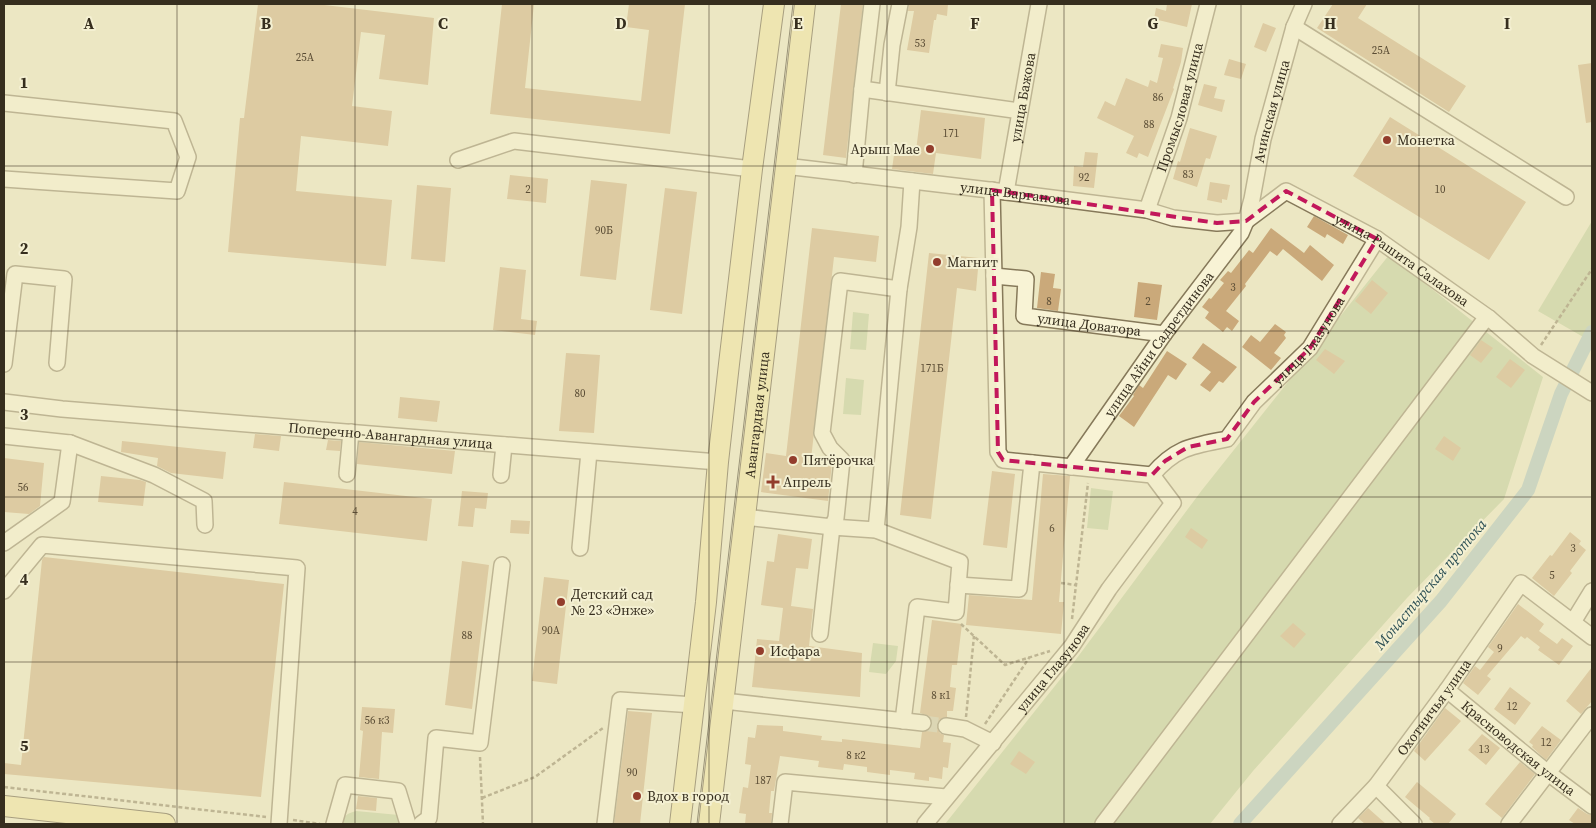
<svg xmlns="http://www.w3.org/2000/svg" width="1596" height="828" viewBox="0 0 1596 828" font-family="'Source Serif 4',serif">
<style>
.green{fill:#bbca97}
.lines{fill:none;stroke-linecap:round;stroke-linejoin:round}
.canal{stroke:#a5bfbc;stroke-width:14}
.building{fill:#caa97a}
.minor-tunnel{stroke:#c8c2a2;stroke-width:15;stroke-dasharray:15 8;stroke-linecap:butt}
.minor-casing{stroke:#86795a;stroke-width:18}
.major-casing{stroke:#54462e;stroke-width:22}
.path{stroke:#86795a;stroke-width:2.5;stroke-dasharray:4 2.5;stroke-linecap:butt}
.minor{stroke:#f8f3d5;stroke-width:15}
.major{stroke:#efe39b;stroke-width:20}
.tram{stroke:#362e1e;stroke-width:1}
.marked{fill:none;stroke:#c2185b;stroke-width:4;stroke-dasharray:10 6;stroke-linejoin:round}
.grid{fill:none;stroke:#362e1e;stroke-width:1;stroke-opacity:0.55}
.poi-dot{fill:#933d2c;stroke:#f4f0d2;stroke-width:2}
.labels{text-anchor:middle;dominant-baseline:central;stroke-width:4;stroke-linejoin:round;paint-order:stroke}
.number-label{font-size:11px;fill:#5b4d35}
.street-label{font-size:14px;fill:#362e1e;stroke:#f4f0d2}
.poi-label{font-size:14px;fill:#362e1e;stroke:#f4f0d2;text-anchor:start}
.water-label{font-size:15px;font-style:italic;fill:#2e5156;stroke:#f4f0d2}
.grid-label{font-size:16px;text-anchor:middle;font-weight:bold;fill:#362e1e;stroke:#f4f0d2;stroke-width:4;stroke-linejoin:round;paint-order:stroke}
</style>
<rect width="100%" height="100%" fill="#ece7c3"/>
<!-- green -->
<path class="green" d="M1592,221V342L1538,311Z
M1389,255L1543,377L1504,499L1407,598L1253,771L1210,824H945L1074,662L1202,490Z
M853,312L869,314L866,350L850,349Z
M846,378L864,380L861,415L843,414Z
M1091,488L1113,491L1108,530L1087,528Z
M873,643L898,646L896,661L886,674L869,672Z
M356,811L399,815L402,824H344C342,815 349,813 356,811Z"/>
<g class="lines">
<!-- canal -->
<path class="canal" d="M1240,824L1441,601L1528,490L1561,394L1592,332"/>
</g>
<!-- building -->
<path class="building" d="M258,4H316L434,18L428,85L379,79L385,35L361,32L352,106L392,111L388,146L301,136L296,191L392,200L386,266L228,252L240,118H244Z
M502,4H534L525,88L641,101L649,30L626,27L629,4H685L670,134L490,114Z
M841,4H863L846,158L823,155Z
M909,4H948L947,16L937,14L936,20H934L929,53L907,50L914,11H908Z
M1167,4H1192L1187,27L1154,19L1156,8L1166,11Z
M1333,4H1367L1358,18L1466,86L1449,112L1317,28Z
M1263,23L1276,28L1266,52L1254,47Z
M1161,44L1183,48L1181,62L1173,88L1174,89L1148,157L1139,153L1137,158L1126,153L1134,136L1097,118L1105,101L1115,106L1126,78L1148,87L1150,80L1157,83L1163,58L1158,57Z
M1229,59L1246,64L1241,79L1224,75Z
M1592,63V122L1586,123L1578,65Z
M1204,84L1217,87L1214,98L1225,100L1222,112L1198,105Z
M921,110L985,118L981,159L936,153L933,174L892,169L895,148L916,151Z
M1390,117L1526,202L1489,260L1353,176Z
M1190,128L1217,136L1210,159L1206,158L1197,187L1173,179L1178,161L1180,162Z
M1085,152L1098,153L1094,188L1073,186L1074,166L1083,167Z
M510,175L548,179L546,203L507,199Z
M591,180L627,184L616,280L580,276Z
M1210,182L1230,185L1227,200L1222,199V203L1207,200Z
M417,185L451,188L445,262L411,259Z
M665,188L697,192L682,314L650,310Z
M1314,216L1348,235L1343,244L1327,234L1325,238L1307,227Z
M812,228L879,236L876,262L834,257L811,459L830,461L832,463L828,501L761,492L766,453L786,456Z
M1271,228L1304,253L1310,245L1334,265L1322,281L1283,249L1277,256L1270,251L1245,284L1246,286L1226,311L1239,321L1232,331L1227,327L1223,332L1205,318L1209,312L1202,307L1209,298L1211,299L1224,283L1220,280L1228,271L1231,273L1249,250L1253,253Z
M929,253L979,258L976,291L957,288L931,519L900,515Z
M500,267L526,270L521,319L537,321L535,335L493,330Z
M1041,272L1055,274L1053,288L1061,289L1058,311L1037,308Z
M1372,280L1388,293L1371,314L1355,301Z
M1138,282L1162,285L1157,320L1134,317Z
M1275,324L1286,332L1284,335L1286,338L1274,353L1281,358L1271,370L1242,347L1251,335L1260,342Z
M1481,340L1493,348L1481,363L1470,355Z
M1203,343L1237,367L1223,383L1219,381L1210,392L1200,385L1211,372L1192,358Z
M1325,349L1345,361L1334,374L1316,360Z
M1167,351L1187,364L1176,380L1168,375L1134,427L1119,416L1134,396L1133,395L1139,385L1143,388Z
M566,353L600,355L594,433L559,431Z
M1510,359L1525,370L1511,388L1496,377Z
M400,397L440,401L437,422L398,418Z
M255,434L281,436L279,451L253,448Z
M1444,436L1461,448L1453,461L1435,449Z
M328,440L341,441L340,451L326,450Z
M122,441L226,452L223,479L171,473L157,466L158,458L121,452Z
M359,442L455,451L452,474L357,464Z
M4,458L44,463L40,506L29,514L4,512Z
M992,471L1015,474L1007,548L983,545Z
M1043,474L1070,476L1059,602H1064L1061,634L966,625L969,595L1032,600Z
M101,476L140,480L146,482L143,506L98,502Z
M284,482L432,499L427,541L279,524Z
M462,491L488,493L486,509L475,508L473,527L458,526Z
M511,520L530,521L529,534L510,533Z
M1191,528L1208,540L1202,549L1185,537Z
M1570,532L1581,541L1579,544L1586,550L1570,571L1572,573L1554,596L1532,578L1550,555L1552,556Z
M778,534L812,539L808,569L796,568L791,606L813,609L809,646L862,653L860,697L752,687L757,639L779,641L783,608L761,605L767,561L774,562Z
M44,557L284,584L261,797L4,774V763L21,765L42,560Z
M462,561L489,565L472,709L445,705Z
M544,577L569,580L557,684L532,681Z
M1518,604L1544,624L1539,631L1557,644L1562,638L1573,646L1559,665L1538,650L1540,647L1527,637L1525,639L1521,636L1487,676L1491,679L1478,695L1463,683L1475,666L1480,670L1494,652L1488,647Z
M932,620L962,624L957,665H952L950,687L956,688L953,711H947V717L939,720L937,725L940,733L944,735L943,742L951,743L948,768L943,767L942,779L929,777V781L914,779L915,773L890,770V775L867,772V767L844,764L843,770L818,767L819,761L780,756L774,791H771L769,813H772L771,824H745L746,814L739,813L743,787L748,788L751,765L745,764L748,737L755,738L757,725L783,726V731L822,736L821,740L842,742V739L920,748L922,732L930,729L932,724L929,716L920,713Z
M1293,623L1306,634L1294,648L1280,636Z
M1592,667V701L1581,714L1566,701Z
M1510,687L1531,703L1515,725L1494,709Z
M362,707L395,709L393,733L382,732L379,779L359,777L363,731L360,730Z
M1445,708L1461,721L1425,761L1414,751Z
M628,711L652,713L640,824H614Z
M1542,726L1561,740L1546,760L1532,747L1533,745L1529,742Z
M1482,734L1500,748L1486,765L1468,750Z
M1019,751L1035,762L1026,774L1010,764Z
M1520,762L1535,774L1502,818L1485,804Z
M1417,782L1456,814L1448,824H1435L1429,819L1430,818L1405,797Z
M358,796L377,798L376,811L356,809Z
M1368,808L1386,824H1365L1358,818Z
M1578,808L1587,814L1592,815V824H1575L1569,820Z"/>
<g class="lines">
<!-- minor-tunnel -->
<path class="minor-tunnel" d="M923,723L946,726"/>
<defs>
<g id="minor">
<path d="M1294,27L1566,197"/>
<path d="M862,89L1020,111"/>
<path d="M887,93L892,45L900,4"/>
<path d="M4,103L174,121L188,157L177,191L4,179"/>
<path d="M458,160L514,141L752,169"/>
<path id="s1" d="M785,166L1006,192L1147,210L1173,218L1217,223L1246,221"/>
<path d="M854,175L862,89L872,4"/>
<path id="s2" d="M1006,192L1039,4"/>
<path id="s3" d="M1147,210L1179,118L1208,4"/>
<path id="s4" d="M1246,221L1286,191L1377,239L1489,318L1533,356L1592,393"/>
<path id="s5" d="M994,276L1026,279L1024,316L1164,334"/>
<path d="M4,364L15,274L64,279L57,363"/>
<path id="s6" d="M4,402L62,409L718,462"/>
<path d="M4,436L70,443L154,475L204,501L205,525"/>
<path id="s7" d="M1071,467L1164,334L1241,233L1246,221L1252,199L1263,139L1294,27L1304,4"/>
<path d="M347,474L351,432"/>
<path d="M501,475L504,445"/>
<path id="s8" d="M1152,475C1176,447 1192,446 1227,439L1254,402L1310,348L1377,239"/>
<path d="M745,517L832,527L836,518L842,460L830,448L822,433L840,281L899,289"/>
<path d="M876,530L899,289L909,227L912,181"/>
<path d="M4,543L62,502L70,443"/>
<path d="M580,548L589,452"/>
<path d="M958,585L1019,589L1032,463"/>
<path d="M4,591L42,545L297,568L279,824"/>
<path d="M1573,622L1592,591"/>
<path d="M820,634L832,527L876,530L960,562L956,612L917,607L903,721"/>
<path id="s9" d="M1447,690L1548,773L1592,806"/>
<path d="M724,701L923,723"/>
<path d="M946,726L965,729L993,743"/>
<path d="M1376,786L1414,824"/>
<path d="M334,824L345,785L398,791L408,824"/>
<path d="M421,824L429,818L436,738L480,743L502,565"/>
<path d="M605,824L620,700L694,705"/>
<path d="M780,824L785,782L946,797"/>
<path id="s10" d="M925,824L1072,646L1109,589L1173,503L1152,475L1003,460L998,452L992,190"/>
<path d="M1103,824L1483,322L1489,318"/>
<path id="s11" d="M1340,824L1376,786L1447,690L1521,583L1592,637"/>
<path d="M1509,824L1592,715"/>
</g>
<g id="major">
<path d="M4,806L165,824"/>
<path d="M680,824L706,602L718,462L729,364L752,169L774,4"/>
<path id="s12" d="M709,824L805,4"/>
</g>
</defs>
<!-- minor casing -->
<use href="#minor" class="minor-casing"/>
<!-- major casing -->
<use href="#major" class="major-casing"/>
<!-- path -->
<path class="path" d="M1541,345L1592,269
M1061,583L1076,585
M1072,619L1088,483
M961,624L1005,665L1050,651
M966,717L974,636
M985,724L1029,658
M480,757L483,824
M4,787L266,817
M482,798L535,777L603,728
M293,820L320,824"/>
<!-- minor -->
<use href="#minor" class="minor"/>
<!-- major -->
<use href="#major" class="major"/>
<!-- tram -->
<path class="tram" d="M697,824L793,4"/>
</g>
<!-- marked area -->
<path d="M0 0H1596V828H0ZM992,190L1217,223L1246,221L1286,191L1377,239L1310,348L1254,402L1227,439L1188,447L1165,461L1152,475L1003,460L998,452Z" fill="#ece7c3" fill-opacity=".55" fill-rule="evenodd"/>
<path class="marked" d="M992,190L1217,223L1246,221L1286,191L1377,239L1310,348L1254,402L1227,439L1188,447L1165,461L1152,475L1003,460L998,452Z"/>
<!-- grid -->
<path class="grid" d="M177,4V824M355,4V824M532,4V824M709,4V824M887,4V824M1064,4V824M1241,4V824M1419,4V824M4,166H1592M4,331H1592M4,497H1592M4,662H1592"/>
<!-- markers -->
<g class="poi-dot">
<circle cx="1387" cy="140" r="5"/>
<circle cx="930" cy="149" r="5"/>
<circle cx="937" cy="262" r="5"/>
<circle cx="793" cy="460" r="5"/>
<path d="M770.5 474.5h5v5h5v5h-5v5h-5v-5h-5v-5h5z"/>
<circle cx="561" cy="602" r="5"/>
<circle cx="760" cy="651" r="5"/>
<circle cx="637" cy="796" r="5"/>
</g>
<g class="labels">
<!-- number labels -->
<g class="number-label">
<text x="920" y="43">53</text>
<text x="1381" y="50">25А</text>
<text x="305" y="57">25А</text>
<text x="1158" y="97">86</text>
<text x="1149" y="124">88</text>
<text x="951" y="133">171</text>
<text x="1188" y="174">83</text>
<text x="1084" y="177">92</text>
<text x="528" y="189">2</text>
<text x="1440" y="189">10</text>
<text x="604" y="230">90Б</text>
<text x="1233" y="287">3</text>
<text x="1049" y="301">8</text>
<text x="1148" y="301">2</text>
<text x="932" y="368">171Б</text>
<text x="580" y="393">80</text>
<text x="23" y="487">56</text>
<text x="355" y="511">4</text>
<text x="1052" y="528">6</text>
<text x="1573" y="548">3</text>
<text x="1552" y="575">5</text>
<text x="551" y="630">90А</text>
<text x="467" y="635">88</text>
<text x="1500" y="648">9</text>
<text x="941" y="695">8 к1</text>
<text x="1512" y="706">12</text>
<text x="377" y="720">56 к3</text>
<text x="1546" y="742">12</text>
<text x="1484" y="749">13</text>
<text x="856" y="755">8 к2</text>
<text x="632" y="772">90</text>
<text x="763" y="780">187</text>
</g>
<!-- street labels -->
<g class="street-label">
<text stroke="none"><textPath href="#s2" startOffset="96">улица Бажова</textPath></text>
<text stroke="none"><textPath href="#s3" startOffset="108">Промысловая улица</textPath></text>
<text stroke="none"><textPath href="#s7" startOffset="415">Ачинская улица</textPath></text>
<text stroke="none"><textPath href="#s1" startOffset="232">улица Варганова</textPath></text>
<text stroke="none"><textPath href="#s4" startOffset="185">улица Рашита Салахова</textPath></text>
<text stroke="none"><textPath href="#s5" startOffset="135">улица Доватора</textPath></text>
<text stroke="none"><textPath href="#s8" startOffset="214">улица Глазунова</textPath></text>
<text stroke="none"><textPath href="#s7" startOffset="151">улица Айни Садретдинова</textPath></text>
<text stroke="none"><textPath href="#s12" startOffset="412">Авангардная улица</textPath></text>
<text stroke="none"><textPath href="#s6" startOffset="388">Поперечно-Авангардная улица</textPath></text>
<text stroke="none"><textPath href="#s10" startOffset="202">улица Глазунова</textPath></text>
<text stroke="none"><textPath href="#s11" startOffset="150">Охотничья улица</textPath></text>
<text stroke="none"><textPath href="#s9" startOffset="92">Красноводская улица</textPath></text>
</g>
<!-- poi labels -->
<g class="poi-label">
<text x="1397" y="140">Монетка</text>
<text x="920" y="149" text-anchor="end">Арыш Мае</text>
<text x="947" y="262">Магнит</text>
<text x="803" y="460">Пятёрочка</text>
<text x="783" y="482">Апрель</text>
<text x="571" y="594">Детский сад<tspan x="571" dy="16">№ 23 «Энже»</tspan></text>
<text x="770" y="651">Исфара</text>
<text x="647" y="796">Вдох в город</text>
</g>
<!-- water labels -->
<g class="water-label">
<text transform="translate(1430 584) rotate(-50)">Монастырская протока</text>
</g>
</g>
<g class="grid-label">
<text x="89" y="29">A</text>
<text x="266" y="29">B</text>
<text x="443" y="29">C</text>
<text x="621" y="29">D</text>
<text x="798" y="29">E</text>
<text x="975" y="29">F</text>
<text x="1153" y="29">G</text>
<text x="1330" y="29">H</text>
<text x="1507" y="29">I</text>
<text x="24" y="88">1</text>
<text x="24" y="254">2</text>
<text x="24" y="420">3</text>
<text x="24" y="585">4</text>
<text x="24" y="751">5</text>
</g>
<!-- border -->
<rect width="1596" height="828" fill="none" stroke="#362e1e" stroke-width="10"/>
</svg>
